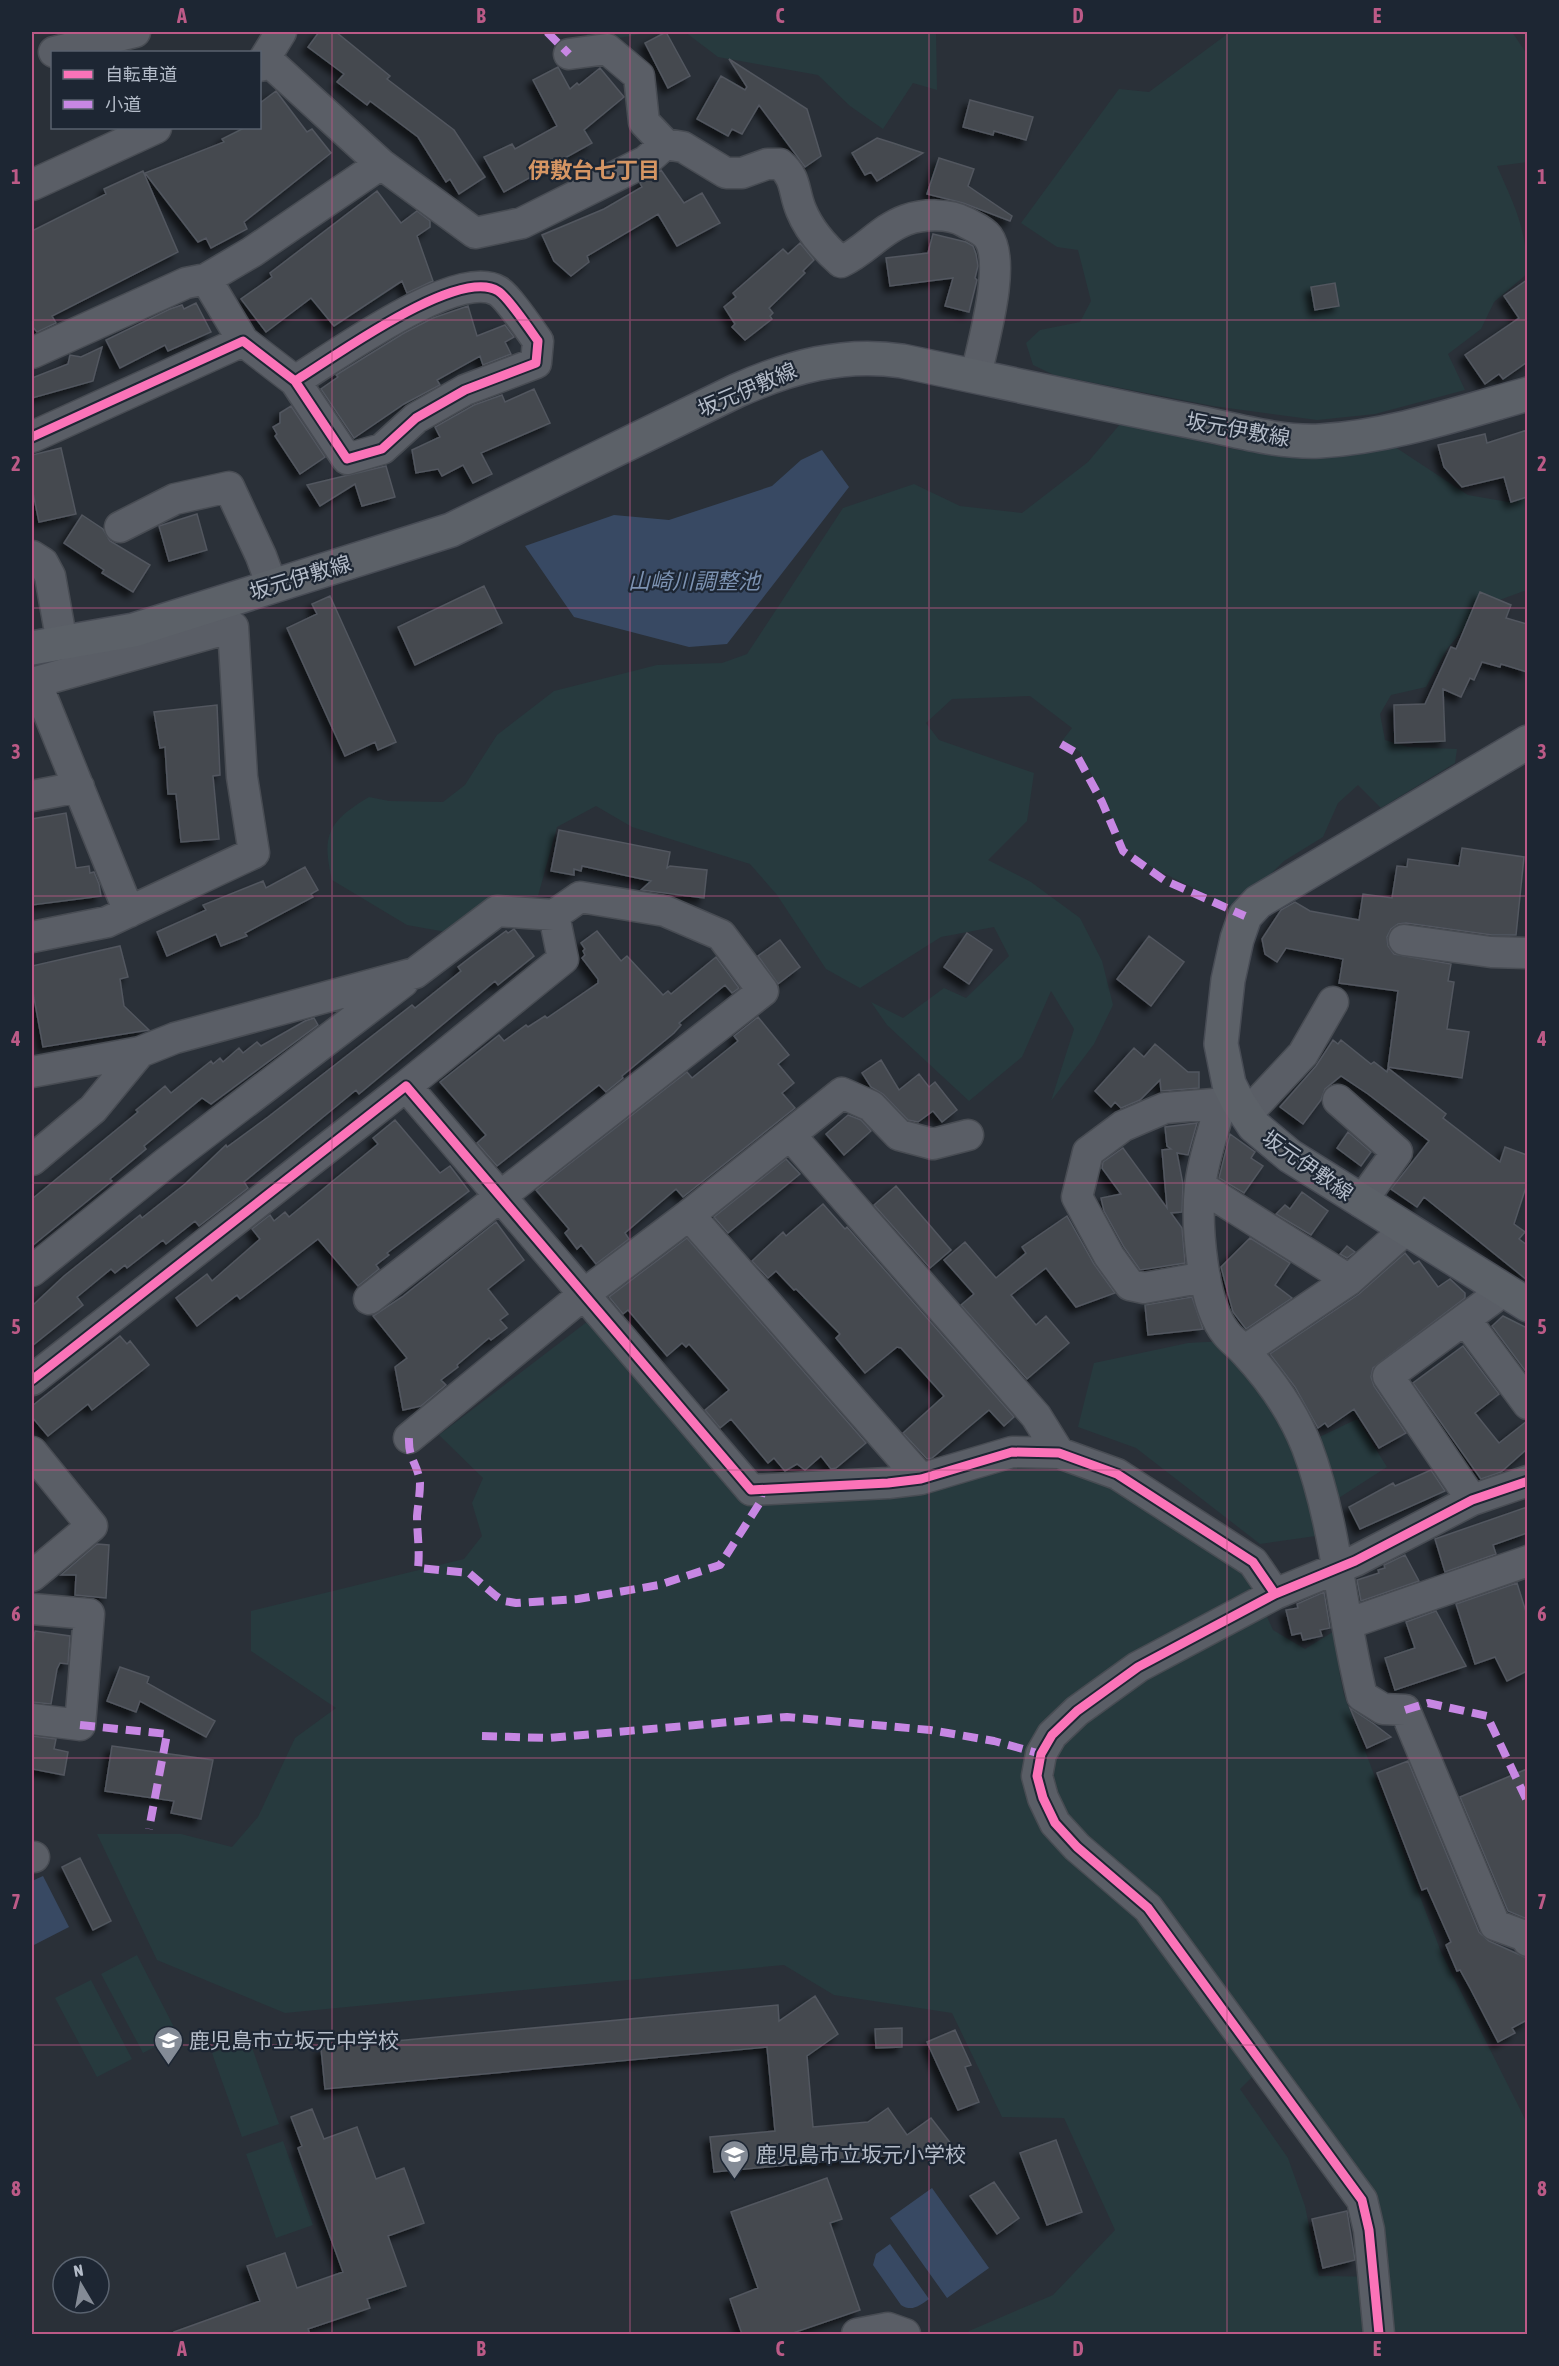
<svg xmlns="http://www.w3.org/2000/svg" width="1559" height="2366" viewBox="0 0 1559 2366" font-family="'Asap Condensed','Noto Sans JP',sans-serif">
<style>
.green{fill:#273a3e;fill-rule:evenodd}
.water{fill:#384963}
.building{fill:#444950;stroke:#52575f;stroke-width:1.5;filter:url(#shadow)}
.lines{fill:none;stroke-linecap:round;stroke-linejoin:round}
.minor-casing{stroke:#484c53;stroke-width:33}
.major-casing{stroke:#484c55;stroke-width:36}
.minor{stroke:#5a5e66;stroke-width:30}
.major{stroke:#5c6168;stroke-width:33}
.quiet{stroke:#c787e3;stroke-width:8;stroke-dasharray:15 8;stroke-linecap:butt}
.cycleway-casing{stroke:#1d2633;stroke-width:13}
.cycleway{stroke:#fb73b8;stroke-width:9}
.grid{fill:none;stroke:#bc5a87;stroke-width:1.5;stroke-opacity:0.55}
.labels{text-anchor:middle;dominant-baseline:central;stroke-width:4.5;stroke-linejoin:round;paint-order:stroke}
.street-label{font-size:21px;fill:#b4bcc9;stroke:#1d2633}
.poi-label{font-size:21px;fill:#b4bcc9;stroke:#1d2633;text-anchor:start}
.neighbourhood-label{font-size:22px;font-weight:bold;fill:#d59563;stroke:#1d2633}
.water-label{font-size:22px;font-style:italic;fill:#7c92b1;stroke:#1d2633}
.neatline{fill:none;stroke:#bc5a87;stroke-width:2}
.grid-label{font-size:20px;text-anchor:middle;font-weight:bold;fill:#bc5a87}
</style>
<defs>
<filter id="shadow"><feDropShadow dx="-5.5" dy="5.5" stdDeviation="3" flood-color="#0009"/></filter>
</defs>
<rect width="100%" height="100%" fill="#2a3038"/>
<!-- green -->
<path class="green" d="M585,32H652L592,43Z
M685,32H936L937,90L913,83L883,129L850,106L818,75L718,57Z
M1230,32H1512L1527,54V162L1497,166C1515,207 1527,229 1527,274L1494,302L1481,329L1448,354L1465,390L1375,414L1317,420L1213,406L1054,375L1033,365L1026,343L1040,330L1080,322L1091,301L1078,250L1057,247L1021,223L1119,89L1149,92Z
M1121,423L1238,450L1319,455L1392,445L1468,495L1508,502L1527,493V593L1524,591L1483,606L1447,649L1426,687L1391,695L1380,714L1385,740L1408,747L1457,749L1455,763L1381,808L1358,785L1338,803L1323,837L1284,861L1240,904L1228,905L1153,868L1124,847L1104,799L1080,752L1062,741L1072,728L1030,696L952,699L926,723L939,740L1034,773L1027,821L988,860L1031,882L1080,918L1102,961L1113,1005L1094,1044L1051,1101L1074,1029L1051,991L1022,1057L969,1101L887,1025L871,1002L903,1018L944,988L966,998L1009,956L994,927L941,937L860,988L826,969L777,895L750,864L632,827L596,806L557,827L538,896L500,895L446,932L407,925L332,880C321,834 329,821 369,797L389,801L443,802L465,785L497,735L554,691L657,665L722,663L747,654L843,508L914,484L960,506L1022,513L1088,462Z
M592,1318L748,1501L1011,1460L1094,1473L1174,1522L1249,1578L1273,1630L1305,1649L1336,1630L1343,1661L1339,1671L1344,1695L1441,1952L1527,2123V2334H967L969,2331L1053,2295L1115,2230L1064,2118L1002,2117L952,2013L834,1995L784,1965L285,2013L157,1960L97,1834H181L232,1847L258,1817L295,1738L336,1708L251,1651V1611L464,1559L482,1536L472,1503L483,1478L439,1435ZM1273,2056L1385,2277L1319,2276L1305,2206L1288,2158L1240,2089Z
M1226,1341L1267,1389L1324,1526L1316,1536L1260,1544L1136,1448L1078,1427L1094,1363L1188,1343Z
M1357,1419L1387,1467L1334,1501L1311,1441Z
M137,1955L178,2035L143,2053L101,1974Z
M91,1980L132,2059L97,2077L55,1998Z
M249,2039L279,2124L242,2137L212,2053Z
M283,2141L313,2225L276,2238L246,2154Z"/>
<!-- water -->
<path class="water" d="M822,450L849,487L727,644L689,647L574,617L525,546L614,515L669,520L772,486L801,460Z
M43,1876L69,1927L32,1946V1881Z
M932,2188L989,2268L947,2298L890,2218Z
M890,2244L929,2299C919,2306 912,2312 901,2305L873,2265L876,2254Z"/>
<!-- building -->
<path class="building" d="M319,32H336L390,76L387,79L454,130L485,177L459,194L450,179L446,182L418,137L370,101L367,105L337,82L344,74L308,47Z
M666,32L690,76L668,88L645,43Z
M729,59L807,109L821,156L805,167L759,105L742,134L732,129L728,136L697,119L721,76L745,90L747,87Z
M558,67L570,89L577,83L579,85L600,68L624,97L584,130L592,143L504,192L484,157L512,144L515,149L557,126L533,80Z
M276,91L307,132L312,129L331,153L244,222L247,229L211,248L206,238L198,242L145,173L224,142L222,139L244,128H260V103Z
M970,100L1033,117L1026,140L994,131L993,135L963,127Z
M877,138L893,143L923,153L877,181L871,172L865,175L852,153Z
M939,158L974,169L968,186L1012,216L1010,221L963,203L927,194Z
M661,170L684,203L702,193L720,223L677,246L658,214L587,256L589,262L571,276L554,261L542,235L604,209L642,187L640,183Z
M143,171L178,252L52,316L56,323L37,332L32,326V231L106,194L104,189Z
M377,191L401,223L417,211L430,221V227L417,236L433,281L407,293L402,281L334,326L311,298L266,332L241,299L272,277L270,273Z
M933,234L966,242L973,246L976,254L978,266L975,278L977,280L969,312L945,306L953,278L890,286L886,258L928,253Z
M800,243L814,260L803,271L805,273L769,308L773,313L770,316L772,319L745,340L732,327L735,324L724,307L736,297L733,293L783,249L788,254Z
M1527,280V362L1503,379L1499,374L1485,384L1465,355L1519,318L1504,296Z
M1335,283L1339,306L1315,310L1311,287Z
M196,303L211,332L168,351L165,345L120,368L106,340L170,309L182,305L184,309Z
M468,306L477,336L505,325L514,337L505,342L511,354L483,365L480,356L437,380L440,385L404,404L354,438L321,389L338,377L336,375L404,333L433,318Z
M102,347L93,381L32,398V378L68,364L70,355L81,357Z
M534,389L550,423L481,453L492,474L473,483L463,465L442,476L438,469L416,473L412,450L440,437L435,427L474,405L502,395L505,402Z
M291,406L325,457L300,474L275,436L277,434L273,427L280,423V413Z
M1527,430V497L1511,502L1504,477L1462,487L1444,467L1438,445L1485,434L1487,443Z
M61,448L76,514L39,522L32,488V455Z
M386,466L395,497L362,506L355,484L320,506L307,485Z
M197,514L207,550L169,561L159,526Z
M82,515L103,529L110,541L150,565L133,592L102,573L104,570L64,543Z
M484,586L502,623L415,665L398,627Z
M1480,592L1511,605L1506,618L1527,624V672L1501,664L1500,667L1482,662L1474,680L1470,678L1461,697L1443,689L1445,741L1395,743L1394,705L1425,704L1451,647L1456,649Z
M330,596L396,742L378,750L375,742L345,756L287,628L317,614L312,604Z
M217,705L220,775L213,776L219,839L181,842L176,794H168L165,747L160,748L154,712Z
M66,813L76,868L89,866L90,873L94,872L99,884L101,896L32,905V819Z
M559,830L670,852L667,868L670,866L707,870L704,898L641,890L651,881L582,866L581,871L574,869V875L551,871Z
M1462,848L1524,857L1516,935H1492L1406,923L1398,924L1391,929L1387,937L1388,946L1394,954L1451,964L1448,981L1454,982L1447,1029L1469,1032L1462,1078L1388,1067L1398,991L1339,983L1343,959L1286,948L1277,962L1265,954L1262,939L1281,910L1295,902L1310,911L1359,920L1363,894L1392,898L1397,866L1407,867L1408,859L1459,866Z
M305,867L318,890L311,894L313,897L245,933L247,936L221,946L216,934L167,956L157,932L206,910L203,905L263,881L266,888Z
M514,929L534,956L498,985L495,981L359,1094L356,1090L244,1182L248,1188L199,1226L195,1221L166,1244L163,1240L127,1268L125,1265L115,1273L111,1269L77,1297L83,1305L32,1346V1306L64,1276L140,1215L142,1218L185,1184L226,1145L227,1147L268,1117L412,1005L415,1008L461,971L458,967L476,953L506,931L508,933Z
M597,931L621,961L627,956L663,995L668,991L671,994L716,957L739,988L732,993L725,985L679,1023L681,1025L674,1033L622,1076L623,1078L606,1092L599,1085L497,1166L477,1143L486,1135L440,1082L499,1035L504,1041L526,1025L528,1027L545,1016L547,1018L598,983V979L582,958L585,955L583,951L585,949L581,943Z
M967,933L992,950L969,984L944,967Z
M1149,936L1184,962L1151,1006L1117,979Z
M780,940L800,967L778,984L758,956Z
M120,946L128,977L120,979L124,1006L149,1030L43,1047L32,987V966Z
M758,1017L789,1055L778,1064L794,1083L782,1093L795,1108L683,1197L676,1189L625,1233L629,1239L596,1264L581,1245L577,1249L565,1233L569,1229L536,1190L687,1072L692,1078L738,1041L734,1036Z
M314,1018L318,1025L211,1104L202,1098L144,1146L146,1149L110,1179L112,1181L32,1246V1199L138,1112L136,1110L165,1086L171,1093L211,1061L213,1064L220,1058L223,1062L239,1048L243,1053L257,1042L261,1046L305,1021Z
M1333,1040L1338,1044L1341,1040L1371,1064L1374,1062L1387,1072L1388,1068L1446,1114L1443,1118L1500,1162L1505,1147L1527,1155V1184L1514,1224L1525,1232L1519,1239L1527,1245V1280L1424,1197L1417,1207L1391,1189L1429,1141L1368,1094L1341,1076L1325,1089L1321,1100L1303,1124L1280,1107L1316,1066Z
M1155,1044L1188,1072H1199V1088L1161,1091L1160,1080L1140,1100L1121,1108L1115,1102L1111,1107L1095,1091L1134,1048L1144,1057Z
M881,1060L899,1090L919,1074L929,1087L935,1082L957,1110L942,1122L933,1111L918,1122L908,1120L883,1094L871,1087L862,1073Z
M848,1115L861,1120L871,1131L844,1155L826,1134Z
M395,1120L440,1173L450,1166L469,1191L387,1253L389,1255L376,1265L379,1269L358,1286L318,1239L240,1299L237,1295L197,1326L176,1298L207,1274L212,1281L260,1239L252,1229L270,1215L274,1221L285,1212L289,1217L378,1144L373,1138Z
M1197,1123L1188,1155L1177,1153L1183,1184L1182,1212L1171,1213L1182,1228L1185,1263L1140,1270L1124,1247L1104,1211L1101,1198L1121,1194L1102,1168L1103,1162L1123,1148L1167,1208L1162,1150L1171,1149L1167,1146L1165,1127Z
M1348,1132L1371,1152L1361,1166L1337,1148Z
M1230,1134L1255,1152L1251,1158L1263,1166L1244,1193L1219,1178Z
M786,1159L800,1174L728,1233L714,1217Z
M896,1186L951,1250L930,1268L874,1205Z
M1302,1192L1328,1211L1311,1235L1276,1214L1285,1205L1290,1209Z
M823,1204L845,1229L847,1227L1014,1417L1004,1426L989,1410L932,1458L927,1459L903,1433L944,1396L901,1348L897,1347L865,1373L836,1338L840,1334L796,1289L794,1290L776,1271L768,1278L752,1261L783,1232L786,1236Z
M1067,1216L1094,1264L1115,1293L1076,1307L1046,1268L1011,1295L1036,1325L1046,1316L1069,1343L1027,1379L961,1305L974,1294L944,1260L965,1242L996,1278L1026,1253L1022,1247Z
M496,1222L524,1260L488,1289L508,1314L500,1320L507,1328L491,1340L489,1338L457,1365L458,1367L441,1380L446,1385L421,1406L403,1410L395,1367L407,1358L373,1316L402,1297Z
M687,1238L866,1443L836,1468L831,1469L821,1456L805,1470L797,1464L785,1471L774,1458L768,1463L731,1419L720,1428L705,1410L729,1390L689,1344L686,1347L682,1343L667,1356L628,1310L623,1314L609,1297Z
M1250,1238L1290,1263L1275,1285L1292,1298L1246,1329L1233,1312L1221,1267Z
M1347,1246L1355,1252L1347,1258L1340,1254Z
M1405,1253L1414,1264L1419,1261L1438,1287L1450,1279L1465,1293V1298L1373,1368L1371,1377L1374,1386L1406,1433L1379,1448L1354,1409L1328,1427L1325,1423L1318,1428L1295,1387L1270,1354L1359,1294Z
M1192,1297L1203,1329L1148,1335L1145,1305Z
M1503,1316L1527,1328V1373L1492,1326Z
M120,1336L127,1344L130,1341L149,1365L92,1410L88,1404L48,1436L32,1417V1406Z
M1463,1346L1499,1394L1475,1413L1499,1443L1527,1421V1449L1501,1472L1481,1479L1413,1383Z
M1431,1470L1445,1491L1360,1529L1349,1507L1393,1483L1395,1486Z
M1527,1507V1533L1493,1545L1496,1554L1445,1572L1435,1539Z
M97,1544L109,1545L106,1598L75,1595L76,1575H61Z
M1405,1555L1419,1581L1361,1601L1357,1580L1379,1573L1378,1570L1385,1568L1384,1565Z
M1517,1583L1527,1615V1671L1507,1681L1495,1657L1475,1664L1456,1604Z
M1324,1592L1330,1628L1320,1630L1322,1636L1303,1640L1301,1633L1292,1635L1286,1610L1298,1608L1297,1604Z
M1436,1611L1466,1666L1395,1690L1385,1658L1415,1648L1406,1622Z
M35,1631L70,1636L68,1664L60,1663L57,1669L51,1704L32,1702V1652Z
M120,1667L149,1677L147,1683L215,1721L206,1737L140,1701L136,1712L107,1701Z
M1350,1708L1374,1724L1391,1737L1367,1748Z
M32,1736L56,1739L54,1749L68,1752L64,1775L32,1769Z
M112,1746L213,1760L201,1819L171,1813L174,1801L105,1791Z
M1408,1761L1479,1932L1489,1941L1527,1958V2020L1512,2028L1515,2033L1498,2042L1470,1988L1460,1970L1457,1971L1446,1945L1451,1942L1427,1888L1422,1890L1377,1773Z
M1527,1769V1919L1508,1911L1460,1797Z
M80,1858L111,1921L93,1930L62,1867Z
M815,1996L838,2034L807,2056L813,2127L868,2122L888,2108L907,2135L931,2118L955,2149L714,2172L710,2137L775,2131L767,2047L325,2089L321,2048L778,2005L779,2021Z
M902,2028V2047L876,2048L875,2029Z
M955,2030L971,2065L965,2067L979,2102L958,2110L927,2042Z
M312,2109L324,2139L357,2127L376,2179L404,2168L424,2223L388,2236L406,2286L367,2299L370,2308L308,2329L310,2334H175L174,2332L260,2301L247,2266L285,2253L297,2288L343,2272L298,2148L302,2146L291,2117Z
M1056,2140L1082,2212L1047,2225L1020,2153Z
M827,2178L842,2219L830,2223L860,2310L790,2334H742L730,2299L758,2288L731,2212Z
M994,2182L1019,2218L997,2234L970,2196Z
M1347,2211L1355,2260L1323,2268L1312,2219Z"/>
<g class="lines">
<defs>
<path id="minor" d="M54,52L135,32
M265,58L381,164L475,233L522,223L646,161L665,144L644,122L639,76L607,49L569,54
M260,66L281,32
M665,144L683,147L726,173H742L767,164H780C797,178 793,191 801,210C809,230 825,248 841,262C865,251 881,229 906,220C923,214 949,213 965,222C972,226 983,230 988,237C1007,263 982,345 976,376
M32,185L156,128
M243,341L206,279L252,252L381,164
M32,353L186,283L206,279
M32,437L243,341L295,381L347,459L382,449L416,418L465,390L536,363L538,341C530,330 508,297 498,291C458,266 333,358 295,381
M120,527L175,499L229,487L261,556L272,586
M32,556L43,563L50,576L62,643
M32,796L79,787
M32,937L107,922L254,853L242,777L233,627L36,682L129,912
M1404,940L1491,952L1528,953
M32,1072L140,1052L175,1038L415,973L497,911L554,915L580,897L665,911L721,935L763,991L369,1299
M406,1086L563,959L554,915
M1338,1100L1397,1152L1361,1202
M1221,1103C1214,1130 1203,1159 1200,1187C1196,1224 1202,1304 1226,1333C1231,1340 1239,1345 1245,1352C1271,1380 1293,1411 1307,1447C1337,1527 1341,1613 1362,1696L1383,1709L1405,1710L1495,1925L1525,1936L1528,1941
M1246,1115L1303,1054L1333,1002
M790,1135L1036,1416L1059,1453
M32,1160L93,1109L140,1052
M1200,1186L1349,1280
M689,1215L921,1479
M32,1271L167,1162L403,982
M1205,1277L1144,1288L1130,1285L1109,1256L1077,1197L1088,1152L1123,1126L1165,1108L1238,1102
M1465,1319L1528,1404
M1244,1351L1349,1280L1405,1230
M32,1380L406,1086L751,1490L888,1483L921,1479L1012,1452L1059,1453L1117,1474L1253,1562L1275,1594
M409,1438L583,1295L689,1215L842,1093L871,1106L899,1135L933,1144L968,1135
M32,1452L92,1526L32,1576
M1472,1500L1388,1376L1503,1291
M32,1609L89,1614L80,1725L32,1719
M1347,1624L1528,1561
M32,1857H34
M857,2334L888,2328L905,2334
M1379,2334L1369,2230L1362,2200L1148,1908L1077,1847L1055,1823L1043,1798L1037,1776L1041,1754L1052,1735L1077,1711L1138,1667L1275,1594L1355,1561L1472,1500L1528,1481"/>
<path id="major" d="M32,648L134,630L451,530L736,391C790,367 843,352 902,361C998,381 1094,402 1190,421C1232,429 1277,443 1320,441C1390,437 1460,413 1528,394
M1528,742L1258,902L1245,916L1237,939L1228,980L1221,1044L1229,1084L1238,1102L1254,1126L1290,1156L1528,1305"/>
</defs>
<!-- minor casing -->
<use href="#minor" class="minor-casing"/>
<!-- major casing -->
<use href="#major" class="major-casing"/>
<!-- minor -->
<use href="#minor" class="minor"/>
<!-- major -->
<use href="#major" class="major"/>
<!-- quiet -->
<path class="quiet" d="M547,32L569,54
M1061,744L1075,752L1102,802L1123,851L1164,880L1245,916
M409,1438C408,1459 418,1464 420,1483C420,1494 418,1505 417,1516C417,1534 420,1550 418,1568L469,1573L496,1596L504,1601L516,1603L578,1599L659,1585L720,1565L759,1504L763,1489
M1405,1710L1428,1703L1487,1716L1528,1803
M80,1725L167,1734L149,1829
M482,1736L548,1738L787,1717L930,1730L994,1741L1041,1754"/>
<defs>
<path id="cycleway" d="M32,437L243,341L295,381L347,459L382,449L416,418L465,390L536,363L538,341C530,330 508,297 498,291C458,266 333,358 295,381
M32,1380L406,1086L751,1490L888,1483L921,1479L1012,1452L1059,1453L1117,1474L1253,1562L1275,1594
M1379,2334L1369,2230L1362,2200L1148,1908L1077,1847L1055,1823L1043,1798L1037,1776L1041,1754L1052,1735L1077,1711L1138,1667L1275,1594L1355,1561L1472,1500L1528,1481"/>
</defs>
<!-- cycleway casing -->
<use href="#cycleway" class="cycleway-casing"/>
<!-- cycleway -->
<use href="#cycleway" class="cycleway"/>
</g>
<!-- grid -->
<path class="grid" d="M332,32V2334M630,32V2334M929,32V2334M1227,32V2334M32,320H1528M32,608H1528M32,896H1528M32,1183H1528M32,1470H1528M32,1758H1528M32,2045H1528"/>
<!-- icons -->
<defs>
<symbol id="school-pin" viewBox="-11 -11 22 30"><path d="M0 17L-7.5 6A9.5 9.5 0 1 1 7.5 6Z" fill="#848b96" stroke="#1d2633"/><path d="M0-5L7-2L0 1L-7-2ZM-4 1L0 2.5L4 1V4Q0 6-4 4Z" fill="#fff"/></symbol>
</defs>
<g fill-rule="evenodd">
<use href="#school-pin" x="152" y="2024" width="33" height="45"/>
<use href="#school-pin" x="718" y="2138" width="33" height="45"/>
</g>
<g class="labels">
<!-- street labels -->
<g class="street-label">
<text transform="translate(747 389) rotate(-23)">坂元伊敷線</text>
<text transform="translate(1238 429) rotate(10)">坂元伊敷線</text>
<text transform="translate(300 577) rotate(-17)">坂元伊敷線</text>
<text transform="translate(1308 1165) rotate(35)">坂元伊敷線</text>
</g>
<!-- poi labels -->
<g class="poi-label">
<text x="189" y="2040">鹿児島市立坂元中学校</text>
<text x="756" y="2154">鹿児島市立坂元小学校</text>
</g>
<!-- neighbourhood labels -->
<g class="neighbourhood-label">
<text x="594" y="170">伊敷台七丁目</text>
</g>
<!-- water labels -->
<g class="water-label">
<text x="694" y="581">山崎川調整池</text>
</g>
</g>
<!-- border -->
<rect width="1559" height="2366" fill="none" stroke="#1d2633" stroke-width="66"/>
<!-- legend -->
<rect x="51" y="51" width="210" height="78" fill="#1d2633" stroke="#59626f" stroke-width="1.5"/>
<rect x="63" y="70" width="30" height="9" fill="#fb73b8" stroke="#59626f" stroke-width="1.5"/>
<text x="105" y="81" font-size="18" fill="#b4bcc9">自転車道</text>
<rect x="63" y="100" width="30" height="9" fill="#c787e3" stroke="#59626f" stroke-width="1.5"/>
<text x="105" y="111" font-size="18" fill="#b4bcc9">小道</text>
<!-- north arrow -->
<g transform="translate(81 2285) rotate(350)"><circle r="28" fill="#1d2633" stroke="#59626f" stroke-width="1.5"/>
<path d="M0-4.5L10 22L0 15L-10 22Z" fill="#848b96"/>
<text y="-9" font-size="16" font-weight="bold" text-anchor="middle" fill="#b4bcc9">N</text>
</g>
<rect x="33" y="33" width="1493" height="2300" class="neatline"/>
<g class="grid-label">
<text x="182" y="23">A</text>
<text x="481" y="23">B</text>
<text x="780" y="23">C</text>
<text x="1078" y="23">D</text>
<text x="1377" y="23">E</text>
<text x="16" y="184">1</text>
<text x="1542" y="184">1</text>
<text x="16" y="471">2</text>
<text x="1542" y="471">2</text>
<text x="16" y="759">3</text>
<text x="1542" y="759">3</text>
<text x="16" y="1046">4</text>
<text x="1542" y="1046">4</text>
<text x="16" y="1334">5</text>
<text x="1542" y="1334">5</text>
<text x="16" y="1621">6</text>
<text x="1542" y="1621">6</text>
<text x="16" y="1909">7</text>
<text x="1542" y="1909">7</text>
<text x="16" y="2196">8</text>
<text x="1542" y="2196">8</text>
<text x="182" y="2356">A</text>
<text x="481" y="2356">B</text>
<text x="780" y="2356">C</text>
<text x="1078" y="2356">D</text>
<text x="1377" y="2356">E</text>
</g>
</svg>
